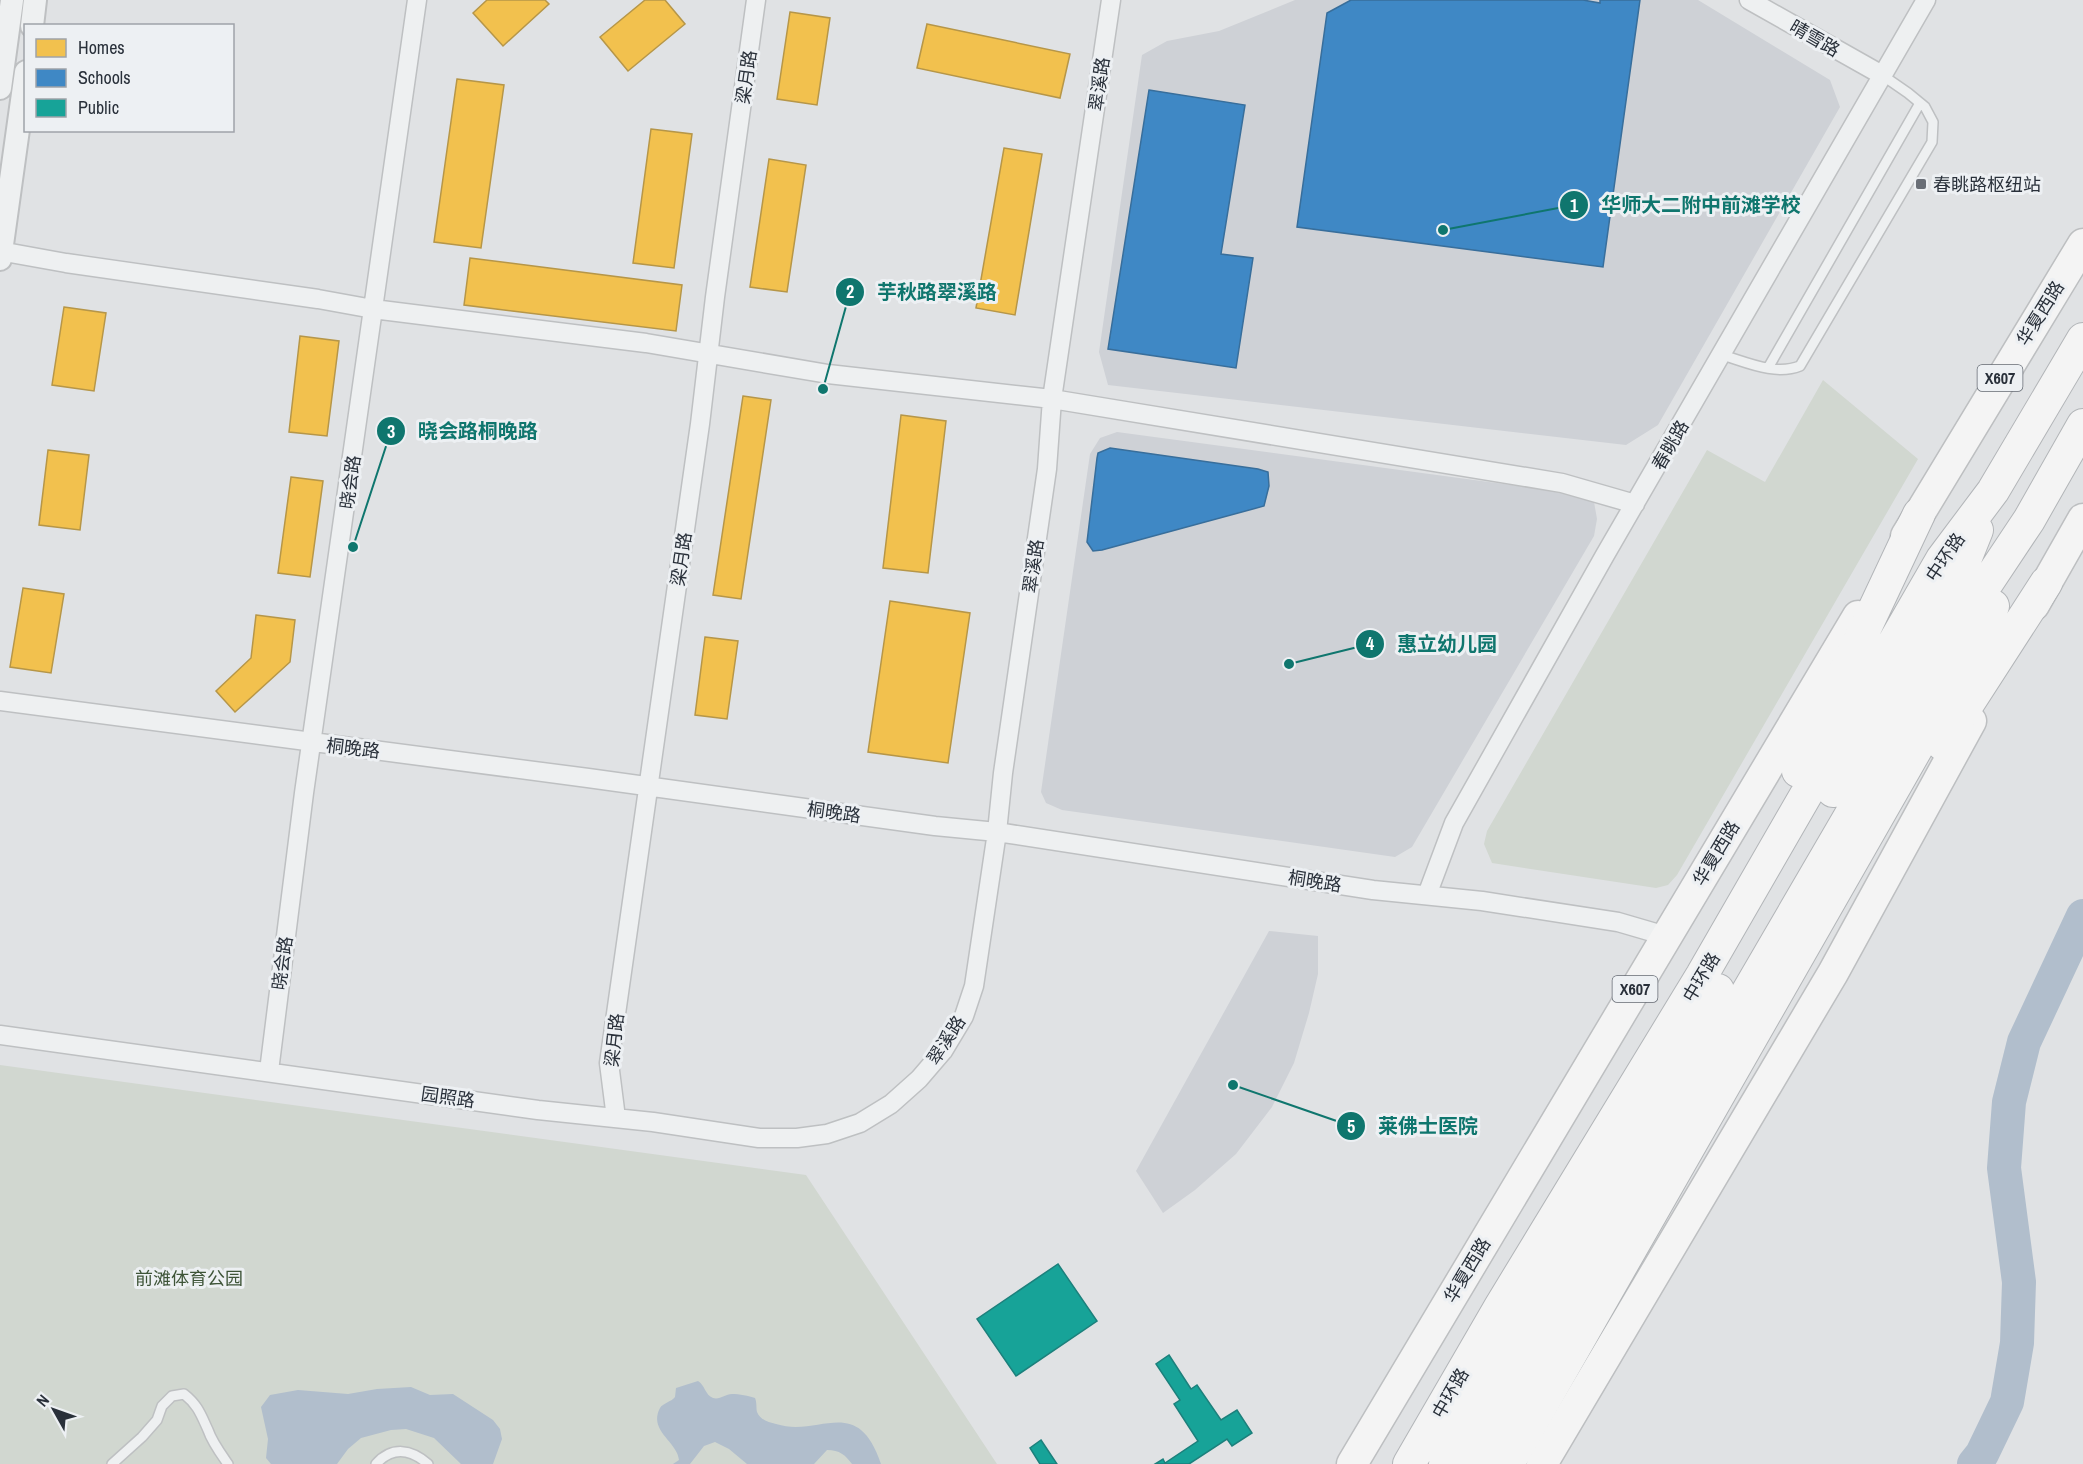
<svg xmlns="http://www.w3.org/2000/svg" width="2083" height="1464" viewBox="0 0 2083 1464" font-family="'Archivo Narrow','Noto Sans SC',sans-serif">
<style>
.built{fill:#ced1d6}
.green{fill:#d1d7d0}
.water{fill:#b1becc}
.homes{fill:#f2c14e;stroke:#b69648;stroke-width:1.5}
.schools{fill:#3f88c5;stroke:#386e9b;stroke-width:1.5}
.public{fill:#17a398;stroke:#1c807c;stroke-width:1.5}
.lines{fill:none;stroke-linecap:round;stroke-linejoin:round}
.river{stroke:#b1becc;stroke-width:34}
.service-casing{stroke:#bec0c2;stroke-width:12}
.minor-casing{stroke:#bec0c2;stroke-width:21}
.tertiary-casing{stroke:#bec0c2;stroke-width:26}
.primary-casing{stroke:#bdbfc1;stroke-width:33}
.trunk-casing{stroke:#b2b5b8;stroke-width:34}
.service{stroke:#eef0f1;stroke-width:9}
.minor{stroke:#eef0f1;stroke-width:18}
.tertiary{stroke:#eef0f1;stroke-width:22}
.primary{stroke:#f4f4f4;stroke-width:30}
.trunk{stroke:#f4f4f4;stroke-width:32}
.poi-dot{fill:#696e76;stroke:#edf0f3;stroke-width:2}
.labels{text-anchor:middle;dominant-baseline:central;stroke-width:6;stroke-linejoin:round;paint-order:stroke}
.shield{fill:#edf0f3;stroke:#646a72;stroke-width:1.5}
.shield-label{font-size:16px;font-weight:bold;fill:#29303a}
.street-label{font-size:18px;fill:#29303a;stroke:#edf0f3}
.poi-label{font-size:18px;fill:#29303a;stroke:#edf0f3;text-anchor:start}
.park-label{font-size:18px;fill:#3e5438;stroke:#edf0f3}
.leader{fill:none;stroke:#0f766e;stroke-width:2}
.callout-dot{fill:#0f766e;stroke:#edf0f3;stroke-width:2}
.mark-label{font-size:18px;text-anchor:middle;font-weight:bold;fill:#fff}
.callout-label{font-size:20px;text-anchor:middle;font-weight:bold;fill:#0f766e;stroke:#edf0f3;stroke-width:6;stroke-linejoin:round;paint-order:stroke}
</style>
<rect width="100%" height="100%" fill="#e0e2e4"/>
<!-- built -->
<path class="built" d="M1295,0H1698L1830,80L1840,107L1658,425L1626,445L1108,385L1099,352L1142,55L1167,41L1219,31Z
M1117,432L1593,496L1597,519L1594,536L1412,847L1395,857L1062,810L1046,803L1041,792L1090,454L1100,438Z
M1269,931L1318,936V974L1309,1013L1294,1063L1272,1107L1236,1154L1195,1190L1163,1213L1136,1171Z"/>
<!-- green -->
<path class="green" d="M1823,380L1918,459L1677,875L1668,885L1656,888L1492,863L1484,844L1487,831L1707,450L1765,482Z
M0,1065L806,1175L997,1464H0Z"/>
<!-- water -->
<path class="water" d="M698,1381C705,1385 705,1395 713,1398C720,1400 725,1394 732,1394C739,1394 749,1396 755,1398C757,1403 756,1407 757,1412C761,1421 769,1422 776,1424C820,1438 857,1393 881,1464H852C845,1455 840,1450 827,1450L814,1464H747L729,1449L715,1442L704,1446L690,1464H673L679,1460C677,1441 648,1431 660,1408C663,1403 671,1402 675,1397L676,1388Z
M411,1387L430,1395L453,1394L493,1420L500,1429L502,1439L493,1464H461L434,1438L406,1429L391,1430L361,1438L348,1449L337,1464H271L266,1458L268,1439L261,1407L270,1395L298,1390L348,1394L377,1389Z"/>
<!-- homes -->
<path class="homes" d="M487,0H545L549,4L503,46L473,13Z
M645,0H665L685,24L628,71L600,37Z
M790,12L830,18L817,105L777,99Z
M927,24L1070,54L1060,98L917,68Z
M457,79L504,85L481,248L434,242Z
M651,129L692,134L674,268L633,263Z
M1004,148L1042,154L1015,315L976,308Z
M769,159L806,165L787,292L750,287Z
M470,258L682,285L676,331L464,305Z
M64,307L106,313L94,391L52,385Z
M300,336L339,341L327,436L289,432Z
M743,396L771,400L741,599L713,595Z
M901,415L946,421L928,573L883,568Z
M48,450L89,455L80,530L39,525Z
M291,477L323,481L310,577L278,573Z
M23,588L64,594L51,673L10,667Z
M890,601L970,613L948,763L868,752Z
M256,615L295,620L290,662L235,712L216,691L251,658Z
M705,637L738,641L727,719L695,715Z"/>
<!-- schools -->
<path class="schools" d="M1351,0H1583L1600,3V0H1640L1603,267L1297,227L1327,13Z
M1149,90L1245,105L1221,254L1253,258L1236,368L1108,349Z
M1110,448L1258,469L1268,472L1269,486L1264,506L1102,550L1093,551L1087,542L1097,458L1098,453Z"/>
<!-- public -->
<path class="public" d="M1058,1264L1097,1321L1016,1376L977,1319Z
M1169,1355L1191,1389L1197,1385L1221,1420L1237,1410L1252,1433L1232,1446L1227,1439L1189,1464H1155L1163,1459L1165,1463L1198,1441L1174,1404L1180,1400L1156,1364Z
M1041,1440L1057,1464H1040L1030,1448Z"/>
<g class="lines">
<!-- river -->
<path class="river" d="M1974,1464L1982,1454L2007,1402L2017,1343L2019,1282L2004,1168L2009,1102L2024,1042L2083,916"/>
<defs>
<path id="service" d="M1722,355C1746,362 1775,376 1800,366L1932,142L1933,122L1925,107L1908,93L1882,75
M1768,368L1920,103
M112,1464L142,1437L157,1420L162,1406L172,1396L184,1394C198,1405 201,1415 208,1430C212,1442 221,1454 228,1464
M376,1464C392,1446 411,1449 428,1464"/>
<path id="minor" d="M1749,0L1882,75
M0,251L66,263L318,299L373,309L646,343L828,374L1052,399L1562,483L1635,504
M0,701L588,778L935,826L997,832L1373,890L1482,901L1618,922L1666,936
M1427,895L1454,823L1605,555L1926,0
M0,1035L538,1110L653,1122L759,1138H797L827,1134L860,1123L891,1104L919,1079L943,1051L964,1016L974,986L997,832L1003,773L1047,469L1052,399L1111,0
M269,1071L304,793L417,0
M616,1118L609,1063L700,424L715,297L756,0"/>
<path id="tertiary" d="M32,26L35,0
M0,88L12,0
M0,259L26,72"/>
<path id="primary" d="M1906,536L2083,244
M2034,605L2083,519
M1352,1464L1858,616
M1542,1464L1833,973L1971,721"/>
<path id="trunk" d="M1942,744L2046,583
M1798,771L1919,514
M1833,791L1959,575L1977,530
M1409,1464L1500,1307L1702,975L1942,559L1993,491L2083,339
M1445,1464L1718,990
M1476,1464L1684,1101L1977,598L2029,520L2083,425
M1508,1464L1979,639L1993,606"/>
</defs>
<!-- service casing -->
<use href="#service" class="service-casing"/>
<!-- minor casing -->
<use href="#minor" class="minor-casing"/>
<!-- tertiary casing -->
<use href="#tertiary" class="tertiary-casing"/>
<!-- primary casing -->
<use href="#primary" class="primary-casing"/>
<!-- trunk casing -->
<use href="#trunk" class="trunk-casing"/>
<!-- service -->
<use href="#service" class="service"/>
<!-- minor -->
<use href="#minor" class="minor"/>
<!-- tertiary -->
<use href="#tertiary" class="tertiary"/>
<!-- primary -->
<use href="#primary" class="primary"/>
<!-- trunk -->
<use href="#trunk" class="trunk"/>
</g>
<!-- markers -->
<rect class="poi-dot" x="1915" y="178" width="12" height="12" rx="3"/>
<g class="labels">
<!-- shield labels -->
<g class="shield">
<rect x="1977.5" y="365" width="45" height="26" rx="4.5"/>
<rect x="1612.5" y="976" width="45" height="26" rx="4.5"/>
</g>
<g class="shield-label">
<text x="2000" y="378">X607</text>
<text x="1635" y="989">X607</text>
</g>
<!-- street labels -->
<g class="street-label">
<text transform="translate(1815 38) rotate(30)">晴雪路</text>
<text transform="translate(746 77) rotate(-82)">梁月路</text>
<text transform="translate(1099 84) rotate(-82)">翠溪路</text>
<text transform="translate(2040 313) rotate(-58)">华夏西路</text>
<text transform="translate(1670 445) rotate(-60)">春眺路</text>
<text transform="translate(350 482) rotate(-82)">晓会路</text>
<text transform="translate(1945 557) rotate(-56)">中环路</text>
<text transform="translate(681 559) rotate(-82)">梁月路</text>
<text transform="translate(1033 566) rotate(-82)">翠溪路</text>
<text transform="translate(353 748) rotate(7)">桐晚路</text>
<text transform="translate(834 812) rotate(8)">桐晚路</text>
<text transform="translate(1716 853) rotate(-59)">华夏西路</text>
<text transform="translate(1315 881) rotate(9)">桐晚路</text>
<text transform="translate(282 963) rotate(-82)">晓会路</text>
<text transform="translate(1701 977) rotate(-59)">中环路</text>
<text transform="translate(614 1040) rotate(-84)">梁月路</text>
<text transform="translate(946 1040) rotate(-57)">翠溪路</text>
<text transform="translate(448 1097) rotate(8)">园照路</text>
<text transform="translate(1467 1270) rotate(-59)">华夏西路</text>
<text transform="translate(1450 1393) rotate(-60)">中环路</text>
</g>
<!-- poi labels -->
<g class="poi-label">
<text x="1933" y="184">春眺路枢纽站</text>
</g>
<!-- park labels -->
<g class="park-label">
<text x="189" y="1278">前滩体育公园</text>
</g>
</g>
<!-- callouts -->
<path class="leader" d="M1443 230L1574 205M823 389L850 292M353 547L391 431M1289 664L1370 644M1233 1085L1351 1126"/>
<g class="callout-dot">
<circle cx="1443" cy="230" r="6"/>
<circle cx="823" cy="389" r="6"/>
<circle cx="353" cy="547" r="6"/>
<circle cx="1289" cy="664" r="6"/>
<circle cx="1233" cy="1085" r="6"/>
<circle cx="1574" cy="205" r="15"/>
<circle cx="850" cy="292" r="15"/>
<circle cx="391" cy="431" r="15"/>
<circle cx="1370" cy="644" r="15"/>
<circle cx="1351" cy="1126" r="15"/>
</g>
<g class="mark-label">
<text x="1574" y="212">1</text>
<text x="850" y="298">2</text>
<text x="391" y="438">3</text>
<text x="1370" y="650">4</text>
<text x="1351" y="1133">5</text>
</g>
<g class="callout-label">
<text x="1701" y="212">华师大二附中前滩学校</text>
<text x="937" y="299">芋秋路翠溪路</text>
<text x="478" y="438">晓会路桐晚路</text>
<text x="1447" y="651">惠立幼儿园</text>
<text x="1428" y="1133">莱佛士医院</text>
</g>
<!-- legend -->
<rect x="24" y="24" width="210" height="108" fill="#edf0f3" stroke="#9fa3a9" stroke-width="1.5"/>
<rect x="36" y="39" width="30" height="18" fill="#f2c14e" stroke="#9fa3a9" stroke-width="1.5"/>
<text x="78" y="54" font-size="18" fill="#29303a">Homes</text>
<rect x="36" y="69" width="30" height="18" fill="#3f88c5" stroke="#9fa3a9" stroke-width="1.5"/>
<text x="78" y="84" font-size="18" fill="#29303a">Schools</text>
<rect x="36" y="99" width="30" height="18" fill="#17a398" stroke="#9fa3a9" stroke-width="1.5"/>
<text x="78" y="114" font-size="18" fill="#29303a">Public</text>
<!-- north arrow -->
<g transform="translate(54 1410) rotate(310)" stroke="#edf0f3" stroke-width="4.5" paint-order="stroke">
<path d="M0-4.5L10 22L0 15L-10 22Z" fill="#29303a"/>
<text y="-9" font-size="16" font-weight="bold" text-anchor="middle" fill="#29303a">N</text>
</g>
</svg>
